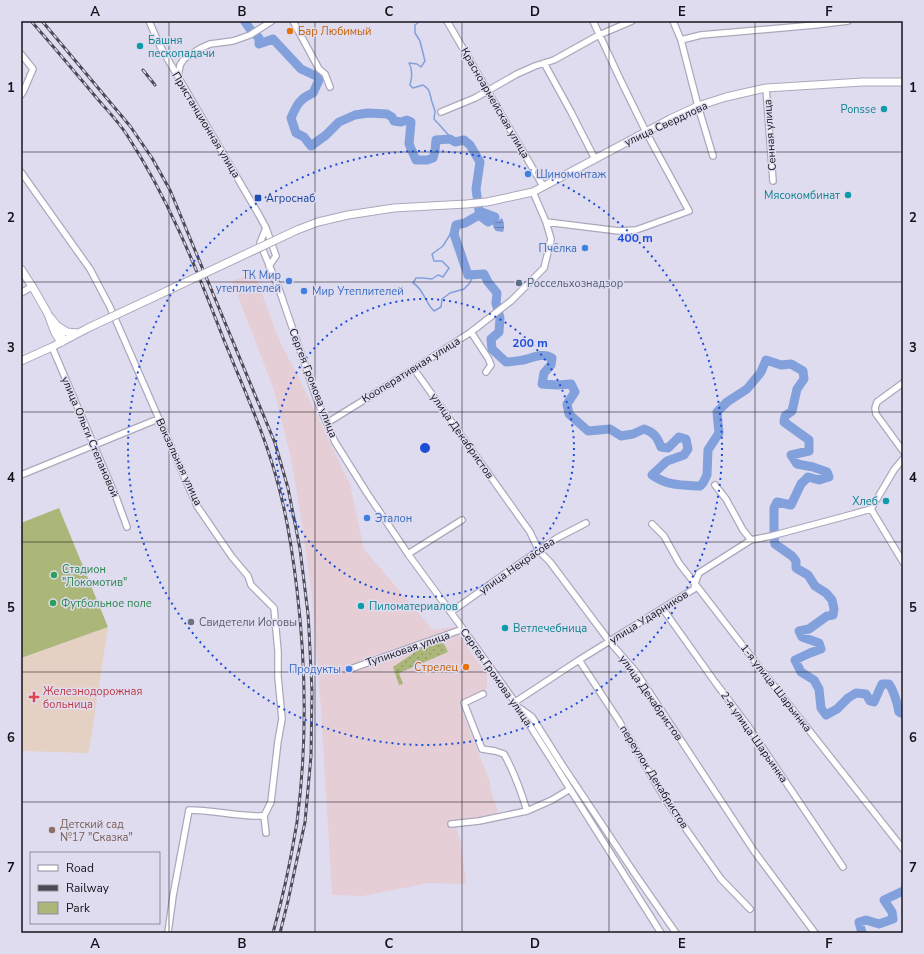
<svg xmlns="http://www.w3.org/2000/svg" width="924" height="954" viewBox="0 0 924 954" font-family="'Nunito Sans',sans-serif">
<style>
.commercial{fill:#e6ced7}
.medical{fill:#e5d1c3}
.green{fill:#abb679}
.park{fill:url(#park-dots)}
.water{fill:url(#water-rules)}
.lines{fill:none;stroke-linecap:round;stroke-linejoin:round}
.stream{stroke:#82a0dc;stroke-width:1.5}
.river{stroke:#82a0dc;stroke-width:9}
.minor-casing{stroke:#aca8bc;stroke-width:8}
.major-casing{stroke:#aca8bc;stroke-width:9}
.minor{stroke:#fff;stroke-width:5.5}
.major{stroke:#fff;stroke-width:7}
.rail-casing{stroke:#4c4b55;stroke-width:3}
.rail{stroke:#e0dcf0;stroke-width:1.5;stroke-dasharray:4.5;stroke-linecap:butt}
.major-bridge-casing{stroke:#aca8bc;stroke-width:9;stroke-linecap:butt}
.major-bridge{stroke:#fff;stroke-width:7}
.grid{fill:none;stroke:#14131a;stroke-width:1;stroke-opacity:0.55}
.ring{fill:none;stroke:#1d4ed8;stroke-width:2;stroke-dasharray:2 4}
.food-dot{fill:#e8710a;stroke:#e0dcf0;stroke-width:1.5}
.culture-dot{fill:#0f9aa8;stroke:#e0dcf0;stroke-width:1.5}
.shop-dot{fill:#3f7fe0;stroke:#e0dcf0;stroke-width:1.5}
.transit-dot{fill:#1a4fb4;stroke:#e0dcf0;stroke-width:1.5}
.service-dot{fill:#5c6f8a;stroke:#e0dcf0;stroke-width:1.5}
.leisure-dot{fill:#2e9e5b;stroke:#e0dcf0;stroke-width:1.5}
.worship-dot{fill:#6b7280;stroke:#e0dcf0;stroke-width:1.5}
.health-dot{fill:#e0444e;stroke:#e0dcf0;stroke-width:1.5}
.education-dot{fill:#8d6e63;stroke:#e0dcf0;stroke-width:1.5}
.labels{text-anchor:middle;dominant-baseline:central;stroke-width:3;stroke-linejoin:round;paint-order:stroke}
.food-label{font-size:11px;fill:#c56008;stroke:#e0dcf0;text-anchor:start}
.culture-label{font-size:11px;fill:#0d838f;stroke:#e0dcf0;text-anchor:start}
.street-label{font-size:11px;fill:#14131a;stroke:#e0dcf0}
.shop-label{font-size:11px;fill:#366cbe;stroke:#e0dcf0;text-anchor:start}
.transit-label{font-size:11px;fill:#164399;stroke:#e0dcf0;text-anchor:start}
.service-label{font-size:11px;fill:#4e5e75;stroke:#e0dcf0;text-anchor:start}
.leisure-label{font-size:11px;fill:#27864d;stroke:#e0dcf0;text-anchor:start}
.worship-label{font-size:11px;fill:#5b616d;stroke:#e0dcf0;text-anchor:start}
.health-label{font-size:11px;fill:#be3a42;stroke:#e0dcf0;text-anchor:start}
.education-label{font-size:11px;fill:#785e54;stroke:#e0dcf0;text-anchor:start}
.centre{fill:#1d4ed8;stroke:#e0dcf0;stroke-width:2}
.ring-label{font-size:12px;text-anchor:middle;font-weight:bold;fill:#1d4ed8;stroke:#e0dcf0;stroke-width:3;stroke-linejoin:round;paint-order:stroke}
.neatline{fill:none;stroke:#14131a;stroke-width:1.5}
.grid-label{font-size:13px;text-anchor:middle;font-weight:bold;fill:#14131a}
</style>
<defs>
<pattern id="park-dots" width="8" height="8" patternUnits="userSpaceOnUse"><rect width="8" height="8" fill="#abb679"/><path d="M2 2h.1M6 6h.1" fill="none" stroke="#929c68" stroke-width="1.8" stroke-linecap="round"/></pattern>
<pattern id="water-rules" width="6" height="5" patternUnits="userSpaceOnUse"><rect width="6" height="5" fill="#82a0dc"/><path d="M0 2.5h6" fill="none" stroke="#6981b2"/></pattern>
</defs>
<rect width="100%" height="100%" fill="#e0dcf0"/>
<!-- commercial -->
<path class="commercial" d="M254,272L280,342L299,378L350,484L364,549L433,630L454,627L476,660L487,673V689L459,704L489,779L493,798L498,811L489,822L454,820L461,843L466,884L429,883L363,896L332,895L321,709L312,597L300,511L291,459L274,390L232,281Z"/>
<!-- medical -->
<path class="medical" d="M108,627L91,739L88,753L21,751V658Z"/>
<!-- green -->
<path class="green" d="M59,508L108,627L21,658V523Z"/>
<!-- park -->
<path class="park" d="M431,642H437L444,644L448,652L399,673L403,684L399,685L393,667L411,655L421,647Z"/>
<!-- water -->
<path class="water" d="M492,217H496L499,220L502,218C504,222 505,228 503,232L496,231L495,230L490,219Z"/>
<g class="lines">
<!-- stream -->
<path class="stream" d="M420,21L415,25V33L420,41L425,61L421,67L417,64L409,63C413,70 412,78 410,85L413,88L423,85C427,88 430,90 430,95L431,97V99L435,111L434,119L455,142
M456,225L454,228L443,246L432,254L434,261H442L449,268L443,277L438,275L432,279L423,278H416L413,283C424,289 425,303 434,311L441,307L442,299L450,293L464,289L469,284L474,275"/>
<!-- river -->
<path class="river" d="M246,21L245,22L250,29L259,38V44L273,39L301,69L316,76L319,80L313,93C299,99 297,105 291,118L296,133L304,137L311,146L326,135L339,122L355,115L368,113L387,114L392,117L394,121L401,122L407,120L411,122L409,144L416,160H427L433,158L435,151L436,140L450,139L455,142L464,140L470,145L480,162L476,189L479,211L495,217L488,222L479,215L465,223L456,225L454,234L468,275L484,274L488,282L497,293L496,303L500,318L499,332L491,339L492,349L506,362C512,362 517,361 523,360C532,358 543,352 552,358L551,365L544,373L542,384L557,385L571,384L575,392L567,404L569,414L588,431L610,429L621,436L633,434L644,429C655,433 657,437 661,447L668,448L679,437L686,439L688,449L684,455L667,461L652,475C668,486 681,485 700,486L703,483L707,475L708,450L719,433L717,412L727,402L747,389L761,372L766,360L781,365L791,364L803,371L804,379L797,389L792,411L785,416L784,422L809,440V451L791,455L797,464L813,467L827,472L829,477L819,480L808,477L801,484L791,505L777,502L774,508V538L775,544L792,556L796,561V568L808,575L815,586L826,593L832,600L834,609L833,615L827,616L809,629L799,631L802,637L819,643L821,649L810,653L795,660L801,672L814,680L819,689L821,708L826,715L837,709L848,698L856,693L866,694L870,701L874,702L882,684H889C895,693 897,702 899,712L903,714
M862,933L859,922L866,920L879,924L893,919L892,912L884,900L903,891"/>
<defs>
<path id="minor" d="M149,21L160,46L259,215L266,228L276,256L269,266
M293,21L319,69L325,74L330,87
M447,21L543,186
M673,21L681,40L698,106L713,156
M681,40L701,35L815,25L848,21
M21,54L33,69L24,90L21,95
M544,63L571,112L595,159
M178,77L180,65L184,59L199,49L210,44L233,41L250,35L272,21
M766,88L773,181
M441,112L475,98L517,74L535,66L554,60L599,35L632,21
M21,172L90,269L110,307L197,506L232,557L248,576L251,585L274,608L278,651V677L282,719L278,741L271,802L264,816L266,833
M546,222L619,231L636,230L689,211L646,132L621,81L593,21
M266,228L260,243L279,289L318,403L335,442L367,493L408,554L463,629L515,702L661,933
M21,293L33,286
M471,332L488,358L491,365L486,372
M52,347L116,497L127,527
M414,369L530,532L539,551L550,562L610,642L636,672L754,851L815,933
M903,383L877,402L875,408L876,414L903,451
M327,423L414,369L471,332L511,301L544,268L548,252L551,239L546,222L533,192
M21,475L158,419
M715,485L726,499L743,530L751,540
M871,509L903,562
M871,509L894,470L903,459
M652,524L664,536L679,563L763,672L903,849
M408,554L462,520
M663,609L715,682L748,726L843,867
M451,612L506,573L557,538L586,523
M579,660L619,721L665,799L721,879L750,909
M353,668L463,629
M483,694L464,703L482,749L495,751L504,754C514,772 521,791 527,811
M515,702L579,660L694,589L695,583L699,573L751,540L771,536L846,516L871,509
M521,709L532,717L561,763L635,874L676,933
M451,824L479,821L527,811L552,800L570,789
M168,933L173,896L189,810C214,810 239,817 264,816"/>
<path id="major" d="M297,230L318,222L348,215L394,208L466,204L487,202L533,192L670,119L698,106L726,97L766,88L863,82H903
M21,269C31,284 40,299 48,314C52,324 54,335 62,342C63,331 55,323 49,316
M56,325L67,332L78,333
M21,361L52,347L88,328"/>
</defs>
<!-- minor casing -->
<use href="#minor" class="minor-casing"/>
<!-- major casing -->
<use href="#major" class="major-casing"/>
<!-- minor -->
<use href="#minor" class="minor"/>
<!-- major -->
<use href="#major" class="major"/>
<defs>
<path id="rail" d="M31,21C53,46 74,71 95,96C106,109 118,121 127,135C168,198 195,265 222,335C242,386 266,435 279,488C288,521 293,556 297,590C306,666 307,746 297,822C291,859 283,897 273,933
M42,21L130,126L152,158L170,190L275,443L288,488L300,549L308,614L309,630L312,691L311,756L305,822L288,901L280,933
M143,70L155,85"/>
</defs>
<!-- rail casing -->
<use href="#rail" class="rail-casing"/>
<!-- rail -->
<use href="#rail" class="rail"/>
<defs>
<path id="major-bridge" d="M88,328L297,230"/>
</defs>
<!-- major-bridge casing -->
<use href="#major-bridge" class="major-bridge-casing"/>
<!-- major-bridge -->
<use href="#major-bridge" class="major-bridge"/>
</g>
<!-- grid -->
<path class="grid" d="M169,21V933M315,21V933M462,21V933M609,21V933M755,21V933M21,152H903M21,282H903M21,412H903M21,542H903M21,672H903M21,802H903"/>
<!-- distance rings -->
<g class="ring">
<circle cx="425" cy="448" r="149"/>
<circle cx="425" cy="448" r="297"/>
</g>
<!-- markers -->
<g class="food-dot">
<circle cx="290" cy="31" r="4"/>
<circle cx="466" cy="667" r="4"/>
</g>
<g class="culture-dot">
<circle cx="140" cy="46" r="4"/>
<circle cx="884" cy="109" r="4"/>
<circle cx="848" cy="195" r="4"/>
<circle cx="886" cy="501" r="4"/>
<circle cx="361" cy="606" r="4"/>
<circle cx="505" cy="628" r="4"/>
</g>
<g class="shop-dot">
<circle cx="528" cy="174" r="4"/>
<circle cx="585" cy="248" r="4"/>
<circle cx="289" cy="281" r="4"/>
<circle cx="304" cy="291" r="4"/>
<circle cx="367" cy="518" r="4"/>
<circle cx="349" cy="669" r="4"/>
</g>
<rect class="transit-dot" x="254" y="194" width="8" height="8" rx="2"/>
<circle class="service-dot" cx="519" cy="283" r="4"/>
<g class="leisure-dot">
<circle cx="54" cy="575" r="4"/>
<circle cx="53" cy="603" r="4"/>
</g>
<circle class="worship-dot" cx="191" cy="622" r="4"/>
<path class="health-dot" d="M32 691h4v4h4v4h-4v4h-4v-4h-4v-4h4z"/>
<circle class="education-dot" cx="52" cy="830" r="4"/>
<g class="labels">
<!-- food labels -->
<g class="food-label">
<text x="298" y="31">Бар Любимый</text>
<text x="458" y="667" text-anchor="end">Стрелец</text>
</g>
<!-- culture labels -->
<g class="culture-label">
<text x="148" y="40">Башня<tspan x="148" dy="13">пескопадачи</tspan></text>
<text x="876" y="109" text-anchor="end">Ponsse</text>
<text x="840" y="195" text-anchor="end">Мясокомбинат</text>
<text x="878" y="501" text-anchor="end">Хлеб</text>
<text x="369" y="606">Пиломатериалов</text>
<text x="513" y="628">Ветлечебница</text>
</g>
<!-- street labels -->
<g class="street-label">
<text transform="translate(495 103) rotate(60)">Красноармейская улица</text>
<text transform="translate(666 124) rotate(-25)">улица Свердлова</text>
<text transform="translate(206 125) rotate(59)">Пристанционная улица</text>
<text transform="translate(770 135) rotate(-94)">Сенная улица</text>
<text transform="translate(411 370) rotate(-32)">Кооперативная улица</text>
<text transform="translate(313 383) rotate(69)">Сергея Громова улица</text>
<text transform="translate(462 436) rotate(55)">улица Декабристов</text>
<text transform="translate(90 437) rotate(67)">улица Ольги Степановой</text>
<text transform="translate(179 462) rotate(65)">Вокзальная улица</text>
<text transform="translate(517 566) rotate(-35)">улица Некрасова</text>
<text transform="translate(649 617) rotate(-32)">улица Ударников</text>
<text transform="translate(408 649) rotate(-19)">Тупиковая улица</text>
<text transform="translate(496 677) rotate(55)">Сергея Громова улица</text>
<text transform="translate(776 688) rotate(52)">1-я улица Шарьинка</text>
<text transform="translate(651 698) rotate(55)">улица Декабристов</text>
<text transform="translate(754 737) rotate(55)">2-я улица Шарьинка</text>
<text transform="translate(654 777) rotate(58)">переулок Декабристов</text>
</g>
<!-- shop labels -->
<g class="shop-label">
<text x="536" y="174">Шиномонтаж</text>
<text x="577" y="248" text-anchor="end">Пчёлка</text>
<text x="281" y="275" text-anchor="end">ТК Мир<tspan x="281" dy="13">утеплителей</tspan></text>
<text x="312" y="291">Мир Утеплителей</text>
<text x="375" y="518">Эталон</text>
<text x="341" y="669" text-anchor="end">Продукты</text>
</g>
<!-- transit labels -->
<g class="transit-label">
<text x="266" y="198">Агроснаб</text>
</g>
<!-- service labels -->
<g class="service-label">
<text x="527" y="283">Россельхознадзор</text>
</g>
<!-- leisure labels -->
<g class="leisure-label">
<text x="62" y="569">Стадион<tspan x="62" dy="13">"Локомотив"</tspan></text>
<text x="61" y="603">Футбольное поле</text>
</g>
<!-- worship labels -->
<g class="worship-label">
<text x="199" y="622">Свидетели Иоговы</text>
</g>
<!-- health labels -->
<g class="health-label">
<text x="43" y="691">Железнодорожная<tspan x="43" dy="13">больница</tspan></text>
</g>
<!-- education labels -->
<g class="education-label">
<text x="60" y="824">Детский сад<tspan x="60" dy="13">№17 "Сказка"</tspan></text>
</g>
</g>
<circle cx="425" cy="448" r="6" class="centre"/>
<g class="ring-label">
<text x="635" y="242">400 m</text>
<text x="530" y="347">200 m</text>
</g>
<!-- border -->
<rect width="924" height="954" fill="none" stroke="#e0dcf0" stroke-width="44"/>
<!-- legend -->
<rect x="30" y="852" width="130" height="72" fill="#e0dcf0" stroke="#8e8c9a"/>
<rect x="38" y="865" width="20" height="6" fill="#ffffff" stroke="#8e8c9a"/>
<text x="66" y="872" font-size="12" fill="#14131a">Road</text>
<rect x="38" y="885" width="20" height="6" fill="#4c4b55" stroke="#8e8c9a"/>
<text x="66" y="892" font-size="12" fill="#14131a">Railway</text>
<rect x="38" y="902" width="20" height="12" fill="#abb679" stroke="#8e8c9a"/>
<text x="66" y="912" font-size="12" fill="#14131a">Park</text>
<rect x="22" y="22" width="880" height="910" class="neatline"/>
<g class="grid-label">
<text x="95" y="16">A</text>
<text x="242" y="16">B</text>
<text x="389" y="16">C</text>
<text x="535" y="16">D</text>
<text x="682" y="16">E</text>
<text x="829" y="16">F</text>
<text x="11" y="92">1</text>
<text x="913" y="92">1</text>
<text x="11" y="222">2</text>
<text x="913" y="222">2</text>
<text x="11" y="352">3</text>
<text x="913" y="352">3</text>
<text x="11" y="482">4</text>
<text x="913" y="482">4</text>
<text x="11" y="612">5</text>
<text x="913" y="612">5</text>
<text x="11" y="742">6</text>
<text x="913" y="742">6</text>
<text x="11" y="872">7</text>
<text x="913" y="872">7</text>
<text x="95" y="948">A</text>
<text x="242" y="948">B</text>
<text x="389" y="948">C</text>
<text x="535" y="948">D</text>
<text x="682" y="948">E</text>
<text x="829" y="948">F</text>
</g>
</svg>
